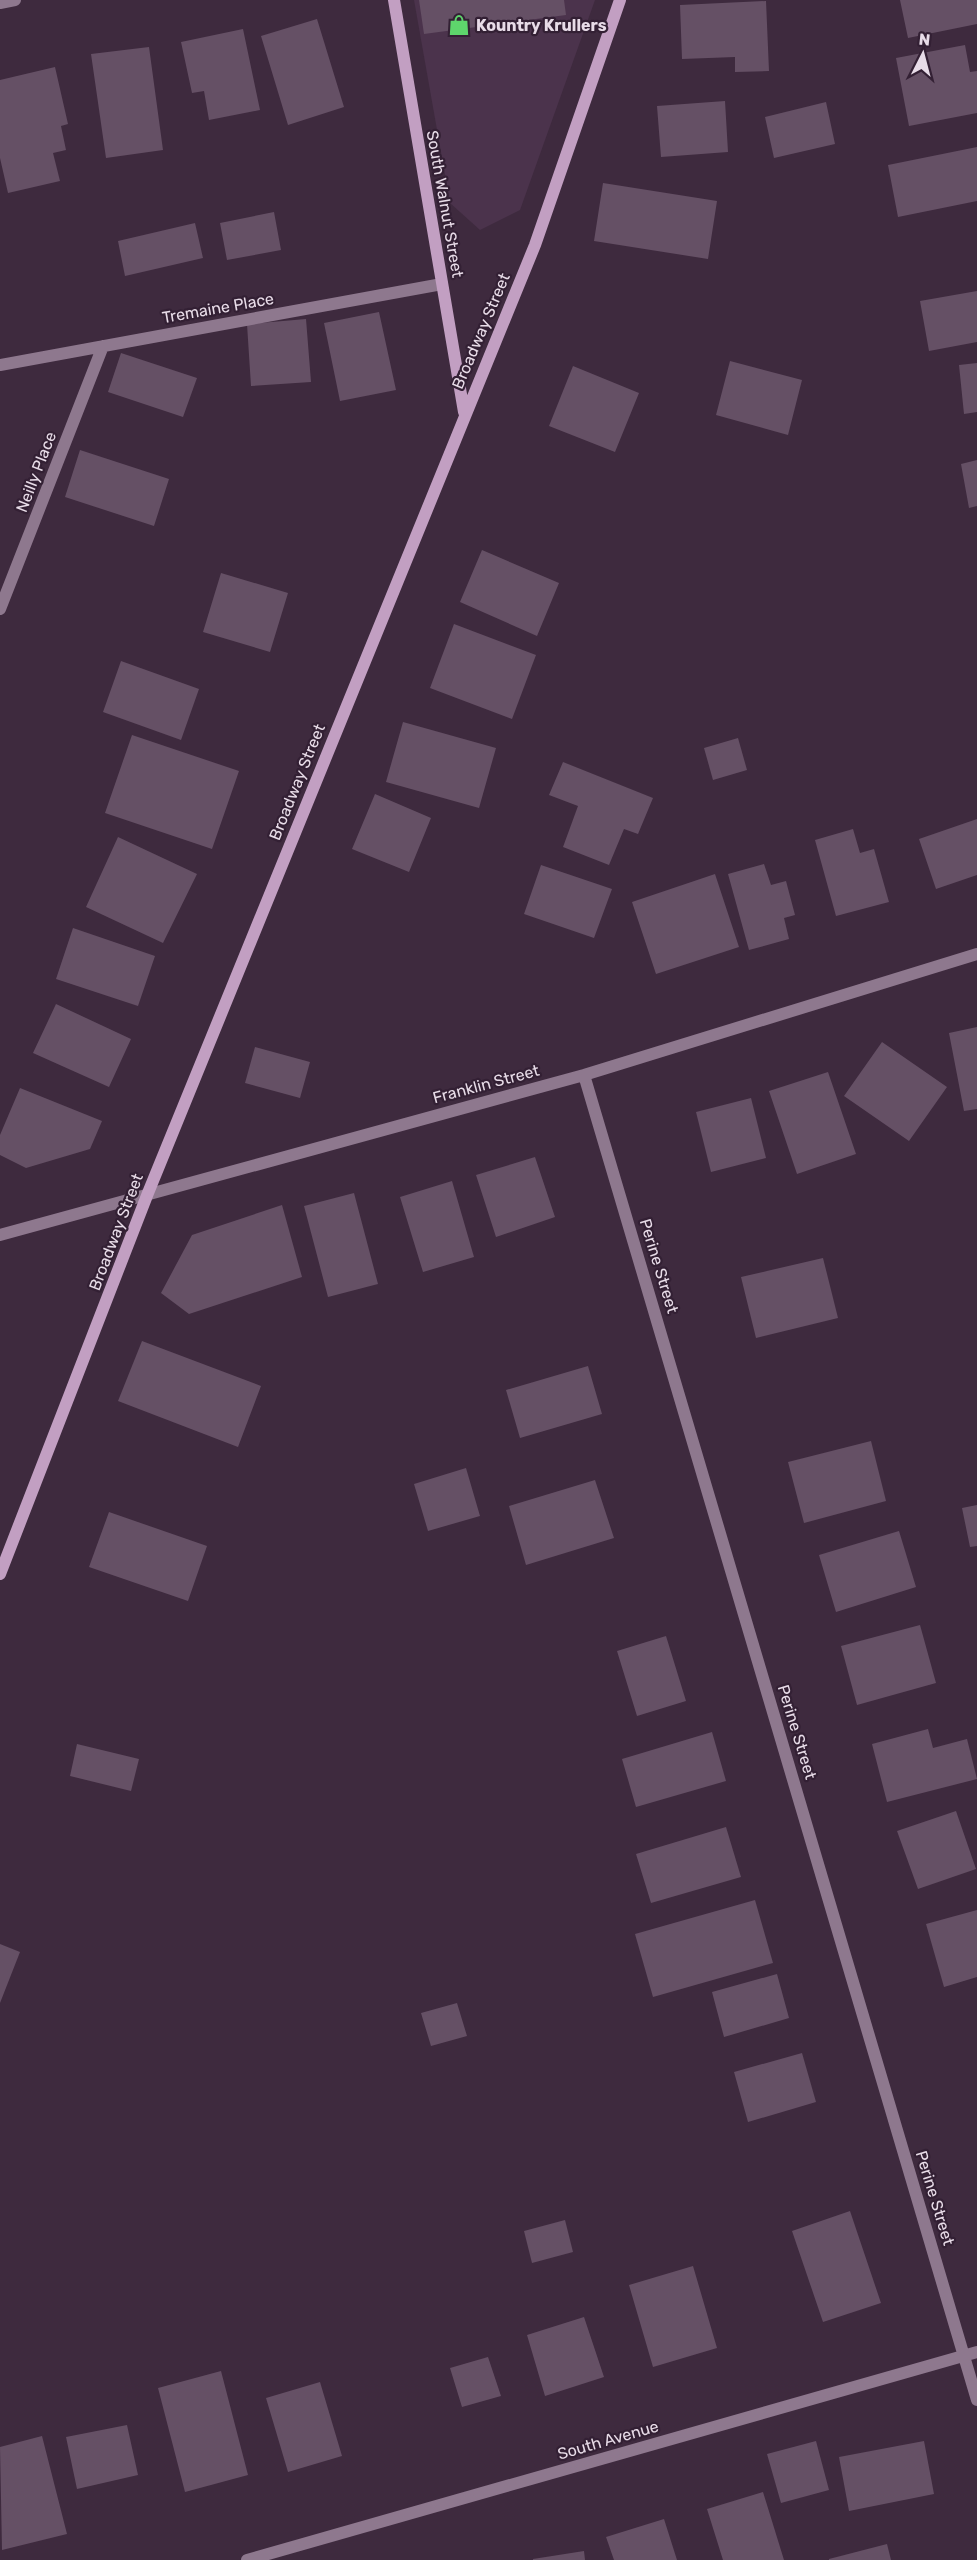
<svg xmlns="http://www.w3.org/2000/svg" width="977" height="2560" viewBox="0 0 977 2560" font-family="Rubik,sans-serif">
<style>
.built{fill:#4b334c}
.building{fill:#655065}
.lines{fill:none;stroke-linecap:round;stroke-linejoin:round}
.lane{stroke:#8e788e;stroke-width:12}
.street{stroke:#8e788e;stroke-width:12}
.secondary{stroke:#c29fc2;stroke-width:12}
.labels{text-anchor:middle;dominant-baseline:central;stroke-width:4.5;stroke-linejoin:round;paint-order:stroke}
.poi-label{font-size:16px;font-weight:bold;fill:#e8dce8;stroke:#332034;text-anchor:start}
.street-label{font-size:16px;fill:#e8dce8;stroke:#332034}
</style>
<rect width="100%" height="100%" fill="#3e2a3e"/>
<!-- built -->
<path class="built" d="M414,0H595L520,210L480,230L450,203Z"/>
<!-- building -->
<path class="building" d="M419,0H564L566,15L424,34Z
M900,0H977V24L908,38Z
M766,1L769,71L735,72V57L682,59L680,5Z
M317,19L344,107L288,125L261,36Z
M243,29L260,110L209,120L204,91L192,93L181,42Z
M965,45L970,72L977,71V113L909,126L896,58Z
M149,47L163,150L106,158L91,54Z
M55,67L68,124L61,126L66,150L53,153L60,181L8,193L0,158V80Z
M725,101L728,152L661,157L657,106Z
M826,102L835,144L774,158L765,117Z
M977,147V201L898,217L888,165Z
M603,183L717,201L708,259L594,241Z
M274,212L281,250L227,260L220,223Z
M195,223L203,258L125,276L118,241Z
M977,291V342L929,351L920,301Z
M379,312L396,390L340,401L324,323Z
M306,319L311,382L251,386L247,324Z
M121,353L197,378L183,417L108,392Z
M730,361L802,380L788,435L716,415Z
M977,363V412L964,414L959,365Z
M573,366L639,393L615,452L549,426Z
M80,450L169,479L154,526L65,497Z
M977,460V506L969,508L961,464Z
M482,550L559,583L537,636L460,602Z
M221,573L288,593L270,652L203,632Z
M454,624L536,655L512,719L430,688Z
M121,661L199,689L181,740L103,712Z
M403,722L496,748L479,808L386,782Z
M132,735L239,771L212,849L105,813Z
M738,738L747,770L713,780L704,748Z
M563,762L653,798L638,834L624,829L609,865L563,847L578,806L549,795Z
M375,794L431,818L409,872L352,849Z
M977,819V875L936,889L919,839Z
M853,829L860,853L874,849L889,902L836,916L815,840Z
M118,837L197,874L163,943L86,907Z
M764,864L771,885L786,881L795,915L784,918L789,939L749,950L728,874Z
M541,865L612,889L594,938L524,914Z
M715,874L739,947L656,974L632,902Z
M73,928L155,956L138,1006L56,979Z
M56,1004L131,1039L109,1087L33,1053Z
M977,1027V1109L964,1111L949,1033Z
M882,1042L947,1087L909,1141L844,1096Z
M255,1047L310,1062L300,1098L245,1083Z
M828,1072L856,1154L797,1174L769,1091Z
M20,1088L102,1121L90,1149L26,1168L0,1155V1135Z
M751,1098L766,1158L711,1172L696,1112Z
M535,1157L555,1217L496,1237L476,1175Z
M452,1181L474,1257L423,1272L400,1197Z
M354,1193L378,1284L328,1297L304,1206Z
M282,1205L302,1277L189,1314L161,1293L192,1235Z
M823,1258L838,1318L756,1338L741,1277Z
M142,1341L261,1386L238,1447L118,1401Z
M588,1366L602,1414L520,1438L506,1390Z
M871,1441L886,1501L804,1523L788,1462Z
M466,1468L480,1516L428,1531L414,1484Z
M595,1480L614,1538L526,1565L509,1506Z
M977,1505V1546L970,1547L962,1508Z
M109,1512L207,1546L188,1601L89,1567Z
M899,1531L916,1587L836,1612L819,1555Z
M920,1625L936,1683L857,1705L841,1646Z
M666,1636L686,1701L637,1716L617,1651Z
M928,1729L933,1748L967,1739L977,1779L887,1802L872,1744Z
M712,1732L726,1781L636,1807L622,1759Z
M77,1744L139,1759L131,1791L70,1776Z
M956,1811L976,1869L918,1889L897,1831Z
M726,1827L741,1877L651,1903L636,1854Z
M755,1900L773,1963L653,1997L635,1934Z
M977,1910V1977L944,1987L926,1924Z
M0,1944L20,1952L0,2003Z
M777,1974L789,2018L724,2037L712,1992Z
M457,2003L467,2036L431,2046L421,2013Z
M802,2053L816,2102L748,2122L734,2072Z
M850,2211L881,2303L823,2322L792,2231Z
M565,2220L573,2252L532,2263L524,2231Z
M693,2266L717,2348L653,2367L629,2285Z
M584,2317L604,2377L545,2396L527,2335Z
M488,2357L501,2396L462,2407L450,2368Z
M221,2371L248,2475L185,2492L158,2388Z
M320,2382L342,2456L288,2472L266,2398Z
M127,2425L138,2475L77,2489L66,2437Z
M42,2436L67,2534L2,2550L0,2447Z
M816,2441L829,2490L781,2503L767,2454Z
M924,2441L934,2494L849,2511L839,2457Z
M763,2492L784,2560H723L707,2509Z
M664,2519L677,2560H614L606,2537Z
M887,2544L891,2560H829V2559Z
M584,2551L585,2560H533V2559Z"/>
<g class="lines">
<!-- lane -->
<path class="lane" d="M0,365L442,284
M0,609L103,346"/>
<!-- street -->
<path class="street" d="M0,3L15,0
M584,1075L977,2400
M0,1235L584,1075L977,954
M247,2560L977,2352"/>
<!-- secondary -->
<path class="secondary" d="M394,0L464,412
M0,1574L148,1193L535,245L620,0"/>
</g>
<!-- icons -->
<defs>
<symbol id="shop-bare" viewBox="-9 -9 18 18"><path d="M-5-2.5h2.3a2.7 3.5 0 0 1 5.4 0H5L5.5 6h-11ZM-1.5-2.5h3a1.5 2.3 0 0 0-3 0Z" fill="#5ed56c" stroke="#332034" stroke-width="2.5" paint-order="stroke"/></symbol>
</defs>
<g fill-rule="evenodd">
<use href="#shop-bare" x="444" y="10" width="30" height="30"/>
</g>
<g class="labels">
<!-- poi labels -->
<g class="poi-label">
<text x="476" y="25">Kountry Krullers</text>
</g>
<!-- street labels -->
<g class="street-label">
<text transform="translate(445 204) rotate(80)">South Walnut Street</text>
<text transform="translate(218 308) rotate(-10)">Tremaine Place</text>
<text transform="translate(481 331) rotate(-67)">Broadway Street</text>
<text transform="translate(36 472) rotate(-69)">Neilly Place</text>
<text transform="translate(297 782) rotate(-68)">Broadway Street</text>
<text transform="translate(486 1084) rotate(-15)">Franklin Street</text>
<text transform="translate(116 1232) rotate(-69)">Broadway Street</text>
<text transform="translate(659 1266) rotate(73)">Perine Street</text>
<text transform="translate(797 1732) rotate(73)">Perine Street</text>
<text transform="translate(935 2198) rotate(73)">Perine Street</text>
<text transform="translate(608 2440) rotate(-16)">South Avenue</text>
</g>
</g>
<!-- north arrow -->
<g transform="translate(923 54) rotate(6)" stroke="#332034" stroke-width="4.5" paint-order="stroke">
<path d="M0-4.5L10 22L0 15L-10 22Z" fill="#e8dce8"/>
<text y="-9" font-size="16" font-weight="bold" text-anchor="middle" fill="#e8dce8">N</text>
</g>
</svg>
